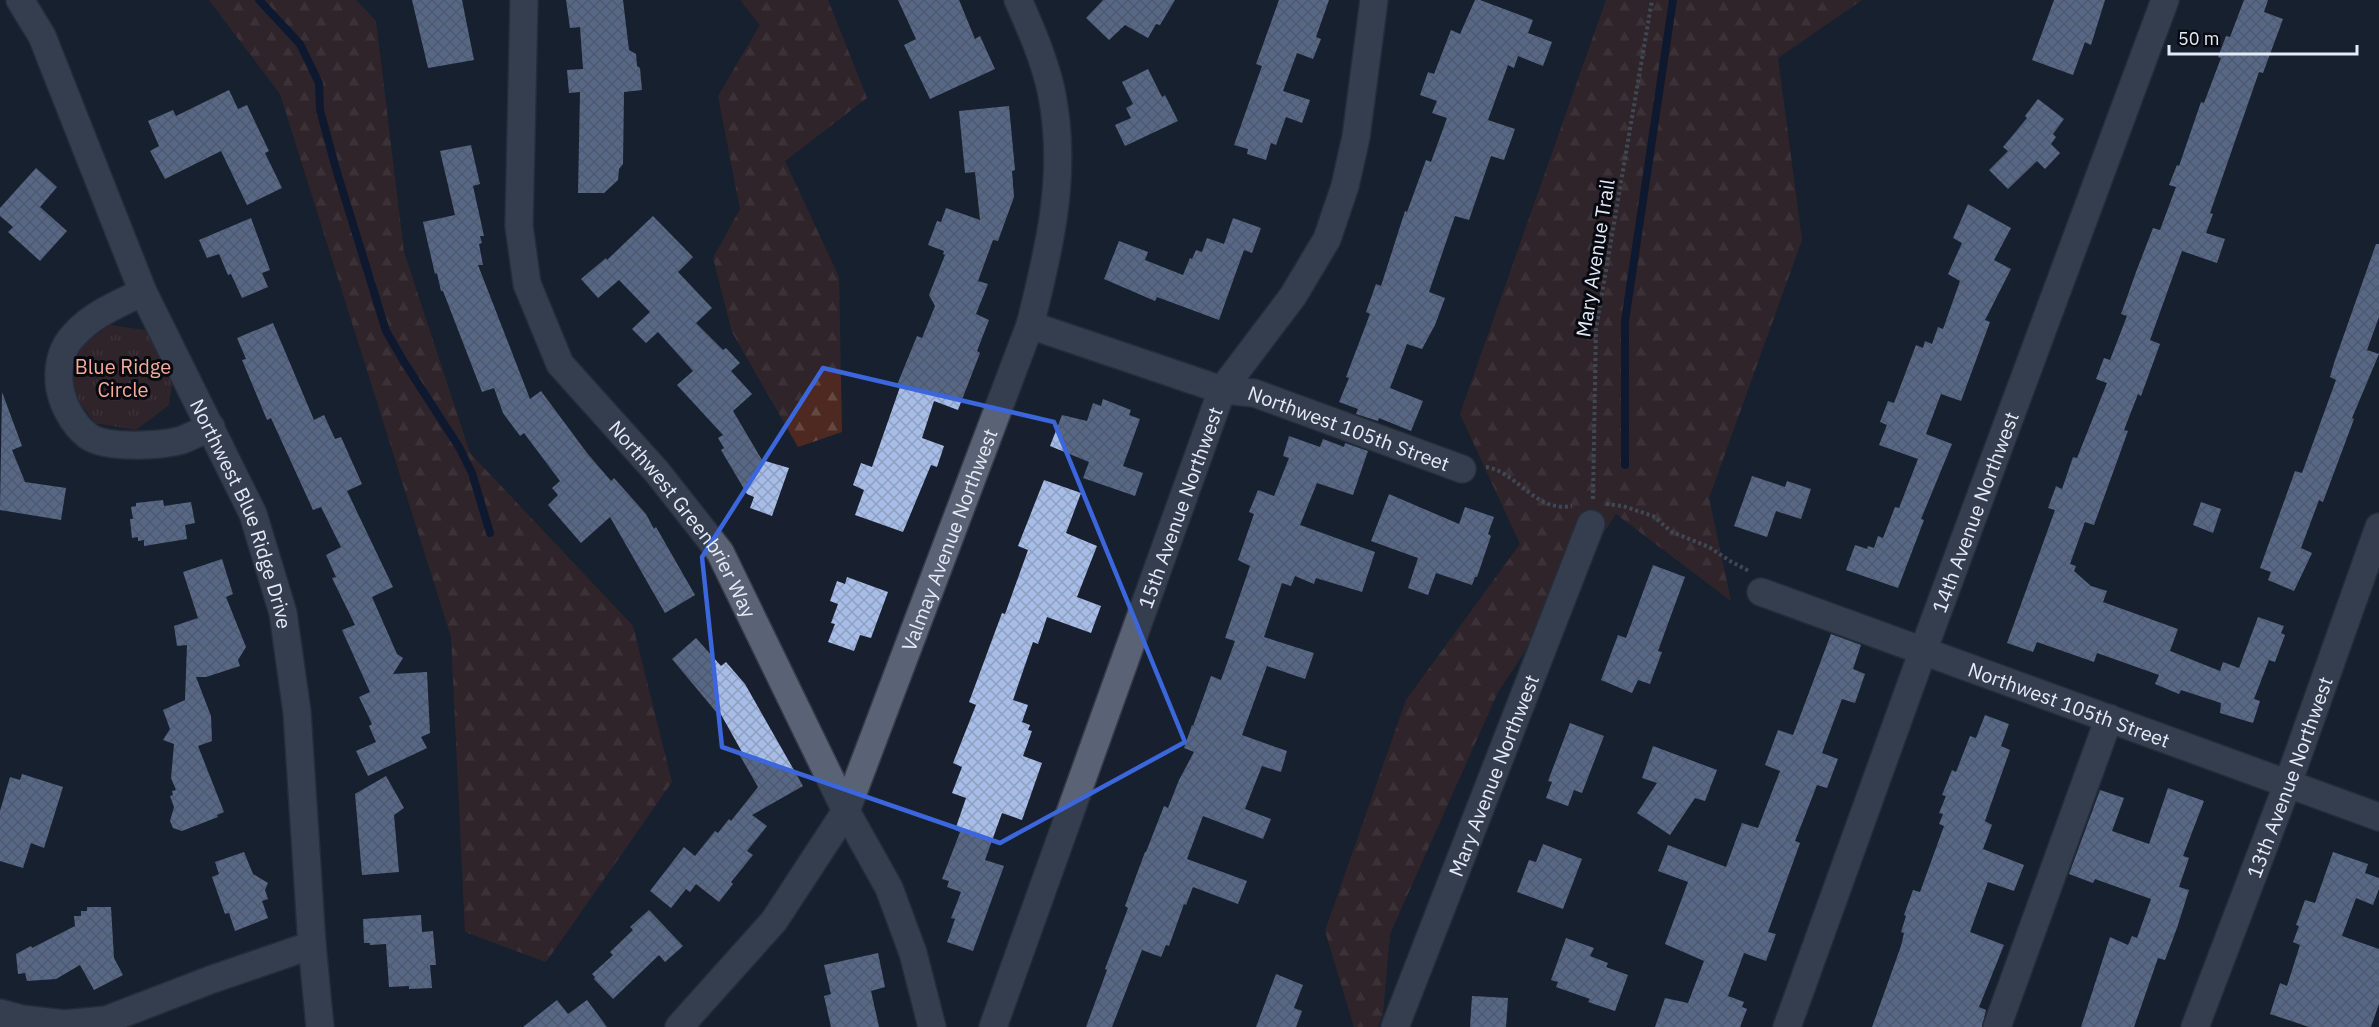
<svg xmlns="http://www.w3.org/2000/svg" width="2379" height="1027" viewBox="0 0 2379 1027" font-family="'IBM Plex Sans',sans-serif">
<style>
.forest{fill:url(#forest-firs)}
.park{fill:url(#park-tufts)}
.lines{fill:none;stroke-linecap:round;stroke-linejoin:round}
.stream{stroke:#040f2f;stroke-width:8}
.building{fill:url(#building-cross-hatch)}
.minor-casing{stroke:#363b48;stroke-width:30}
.path{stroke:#717886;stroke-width:4;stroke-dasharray:3 3;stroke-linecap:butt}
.minor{stroke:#5a6376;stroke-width:27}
.marked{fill:none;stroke:#3b66dc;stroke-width:4.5;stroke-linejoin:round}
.labels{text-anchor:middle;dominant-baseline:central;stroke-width:6;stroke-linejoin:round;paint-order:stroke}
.street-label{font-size:20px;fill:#e5ebf6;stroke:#070910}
.park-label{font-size:20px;fill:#f9aa99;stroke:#070910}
</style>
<defs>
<pattern id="forest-firs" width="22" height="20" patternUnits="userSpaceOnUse" patternTransform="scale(1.5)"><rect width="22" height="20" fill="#4d2922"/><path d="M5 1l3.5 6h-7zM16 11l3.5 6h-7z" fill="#664843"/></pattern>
<pattern id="park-tufts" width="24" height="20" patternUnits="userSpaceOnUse" patternTransform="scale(1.5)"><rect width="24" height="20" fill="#4d2922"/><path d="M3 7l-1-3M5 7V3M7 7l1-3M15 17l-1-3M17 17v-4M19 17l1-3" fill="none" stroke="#664843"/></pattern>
<pattern id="building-cross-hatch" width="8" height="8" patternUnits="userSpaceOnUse" patternTransform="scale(1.5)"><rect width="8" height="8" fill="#a7bde8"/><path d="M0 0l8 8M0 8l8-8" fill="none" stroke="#8e9fc0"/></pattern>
</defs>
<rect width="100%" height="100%" fill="#18202f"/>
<!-- forest -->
<path class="forest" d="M209,0H356L376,21L404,252L470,453L633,626L672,782L546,962L465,932L451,637L280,94Z
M740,0H828L867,98L785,161L839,277L842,432L798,447L732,332L713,258L740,209L718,96L760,25Z
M1606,0H1862L1778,58L1802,240L1709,498L1731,601L1616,514L1498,692L1390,934L1383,1014L1378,1027H1354L1325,931L1406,700L1520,544L1460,414Z"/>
<!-- park -->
<path class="park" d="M110,325L151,331L175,365L169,405L136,430L95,423L71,390L77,349Z"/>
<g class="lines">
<!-- stream -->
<path class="stream" d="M259,0L300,44L319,83L320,110L336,169L386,331L404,362L459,447L472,473L490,533
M1625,465V321L1673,0"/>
</g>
<!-- building -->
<path class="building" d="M412,0H462L474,60L428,68Z
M566,0H623L629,50L636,54L637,66L640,68L642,90L624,92L623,164L619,169L618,180L604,193H578L580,92L569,93L567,70L583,69L580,27L570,28Z
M898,0H959L975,39L980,36L995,69L930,99L904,45L916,39Z
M1103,0H1175L1160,25L1156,24L1148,38L1125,25L1109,40L1086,18Z
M1279,0H1329L1316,37L1321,39L1313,59L1297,53L1283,91L1310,100L1302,123L1286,117L1276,145L1271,143L1266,160L1247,154L1248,149L1234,145L1262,66L1256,64Z
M1475,0H1480L1533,20L1528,33L1552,42L1543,66L1518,56L1514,68L1508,65L1488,120L1515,129L1504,160L1491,156L1469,220L1455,216L1429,292L1445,298L1435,325L1422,349L1407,344L1390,388L1423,401L1411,431L1379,418L1378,421L1356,414L1358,409L1339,402L1349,378L1346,377L1370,314L1366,312L1376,284L1381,286L1405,211L1407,212L1426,160L1431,162L1447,118L1432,113L1437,101L1420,95L1428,72L1434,74L1451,30L1460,34Z
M2054,0H2105L2091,45L2085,42L2073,75L2032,60Z
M2244,0H2268L2264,12L2283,19L2263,73L2259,72L2210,213L2213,214L2206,233L2225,239L2217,263L2182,251L2150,340L2160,344L2141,396L2138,394L2124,430L2128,431L2094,525L2085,522L2070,564L2076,566L2074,571L2091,586L2107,591L2103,602L2178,629L2170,651L2220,671L2223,662L2239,668L2258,617L2284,626L2281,633L2285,635L2275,662L2269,660L2254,699L2260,701L2253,723L2220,713L2221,703L2181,690L2179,694L2155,684L2159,675L2097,653L2094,662L2037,642L2033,652L2007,643L2055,510L2048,508L2056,486L2062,489L2073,457L2077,458L2107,383L2096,379L2104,358L2110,360L2127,316L2121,314L2136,272L2153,228L2160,230L2176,187L2169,185L2177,165L2179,166L2201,102L2204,103L2221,58L2218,57L2226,36L2230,37Z
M1148,69L1162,97L1165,95L1178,121L1125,146L1115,125L1131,118L1126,108L1133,104L1122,82Z
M229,90L238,109L247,105L269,151L265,153L282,188L247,205L221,151L165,179L150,151L159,146L148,121L173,110L176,116Z
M2038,99L2064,119L2053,134L2056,137L2051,144L2060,153L2045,169L2037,161L2008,189L1989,170L2008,151L2003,147L2027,118L2025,116Z
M1009,106L1015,170L1012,171L1014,197L998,241L993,240L978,281L988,284L976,314L989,320L977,351L980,353L958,410L934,401L922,438L944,446L937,467L931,465L903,532L855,515L864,490L853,485L861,463L872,467L900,387L897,385L917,336L922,338L935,306L929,295L945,255L943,254L944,251L928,245L937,221L941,222L946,208L980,220L975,172L965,173L959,111Z
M471,145L480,184L473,186L484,236H480L482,243L479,244L483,265H478L530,399L541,391L587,453L611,481L614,478L646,514L654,529L656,527L695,595L665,613L610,517L581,543L548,505L558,495L552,488L560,481L524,433L520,436L503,413L494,388L482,392L443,291H441L437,273L435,274L423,222L455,215L440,151Z
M36,168L57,187L40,207L67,231L40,261L8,232L13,227L0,216V208Z
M1968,204L2011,228L1994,260L2011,269L1985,320L1990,322L1961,401L1941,394L1926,434L1952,444L1921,519L1924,520L1898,588L1846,570L1855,545L1867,549L1868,546L1874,548L1878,536L1883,538L1895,507L1899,508L1918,459L1879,445L1887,425L1880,422L1888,401L1894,403L1916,345L1923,348L1925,341L1932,344L1938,327L1943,329L1960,281L1948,274L1962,243L1953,238Z
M653,216L693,257L678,272L712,308L696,323L723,350L726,348L740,363L731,371L752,394L733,411L762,460L789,468L772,516L750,508L754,497L747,494L721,450L724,448L718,438L723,435L677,385L693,371L658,332L646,343L632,329L650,312L619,280L598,298L581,279L606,258L607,260Z
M251,218L270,270L262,273L268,287L242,298L231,274L228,275L219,254L207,258L199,240Z
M1233,218L1261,228L1252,253L1244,250L1219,320L1157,297L1155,301L1104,279L1119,241L1148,252L1145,260L1183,275L1190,258L1192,259L1196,250L1202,252L1207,238L1224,244Z
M2376,244H2379V317L2367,350L2379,354L2352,418L2354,419L2323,502L2319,500L2301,548L2312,553L2294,591L2268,580L2271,572L2260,568L2295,471L2302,473L2336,380L2330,377L2334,363Z
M273,323L314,420L324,415L335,439L341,437L362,484L347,491L393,587L372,597L397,654L403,658L393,674L427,672L430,733L421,737L427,748L368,776L356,751L376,742L369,726L372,724L359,697L370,692L342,630L355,625L332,578L336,577L326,555L341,547L321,507L313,510L271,418L267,420L242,360L246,359L237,338Z
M2,392L22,446L12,450L25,482L66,488L61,520L0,510Z
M1103,399L1131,410L1129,415L1140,419L1123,466L1143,473L1135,496L1083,478L1089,462L1050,446L1062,415L1087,421L1093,403L1101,406Z
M1289,436L1320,447L1323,439L1344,447L1345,443L1368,451L1353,495L1317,483L1300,525L1375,552L1362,592L1316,578L1314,584L1295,576L1291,586L1282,583L1264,637L1314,653L1305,679L1267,666L1242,735L1287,751L1281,772L1262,766L1245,809L1271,819L1263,839L1203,816L1187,859L1247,881L1238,904L1193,887L1186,905L1184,904L1169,946L1166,945L1161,957L1142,950L1112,1027H1086L1107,970L1105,969L1128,908L1125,906L1145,852H1146L1164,806L1168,808L1179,780L1194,752L1184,748L1192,725L1193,726L1211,676L1221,680L1235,641L1225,638L1250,566L1238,560L1254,514L1249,512L1258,490L1274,496L1289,458L1283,456Z
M1752,476L1785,487L1787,481L1811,489L1801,519L1776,511L1767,537L1734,526Z
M1044,480L1081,493L1066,533L1097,546L1077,597L1101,606L1091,633L1047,617L1038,644L1033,642L1013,700L1028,705L1022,722L1030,725L1028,730L1032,731L1023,756L1042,763L1022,820L1002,813L985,860L1004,866L973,951L947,942L955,919L951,918L961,892L947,887L949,881L942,879L960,832L955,830L966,798L952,793L962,767L953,763L976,705L969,702L1002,613L1005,614L1028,550L1018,546Z
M1389,494L1459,524L1465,507L1494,517L1488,534L1491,536L1477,577H1475L1472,585L1436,573L1428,595L1408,588L1418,558L1371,541Z
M163,500L164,506L191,502L195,523L185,525L187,539L144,546V540L138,541V537L132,538L130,519H133L131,507L136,506V503Z
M2201,502L2221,509L2213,533L2193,525Z
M222,559L233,594L226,597L246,647L238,660L240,666L206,677H196L211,716L212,741L198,746L224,812L217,815L218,817L182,831L173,828L170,821L174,807L170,796L173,795L172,791L176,790L171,778L174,744L163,740L170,729L163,710L185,700L187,645L177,646L174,626L198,618L183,572Z
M1653,565L1685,577L1658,651L1662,652L1650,684L1638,680L1632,693L1601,680L1618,635L1626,638Z
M847,577L888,592L871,638L860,635L854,651L828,642L835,624L831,623L838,604L830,601L837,581L845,584Z
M1831,634L1861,645L1853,669L1865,674L1855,703L1842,699L1822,753L1838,759L1827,788L1817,785L1795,841L1800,843L1768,932L1776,934L1766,961L1744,953L1728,996L1744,1002L1742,1007L1747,1009L1740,1027H1655L1665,998L1688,1003L1704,961L1665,944L1688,882L1658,871L1668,845L1726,867L1742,823L1758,828L1780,771L1765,765L1778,730L1793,735Z
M696,638L721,666L726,662L745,684L803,786L752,815L767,826L747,851L753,855L731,882L733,884L719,902L696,884L690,892L686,889L671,908L650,891L684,847L695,856L715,831L718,833L729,819L731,821L758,787L739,754L742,752L719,711L717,713L672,659Z
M1985,715L2009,724L2001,746L2010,750L1985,821L1992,825L1983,849L2024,865L2014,891L1988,882L1970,932L2004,945L1979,1007L1986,1010L1982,1027H1872L1901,946L1904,933L1901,932L1906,916L1904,915L1913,890L1920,892L1944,826L1939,824L1943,814L1939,813L1946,796L1942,795L1952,770L1956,772L1970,736L1976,738Z
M1570,723L1604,736L1582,793L1574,790L1568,806L1546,798L1552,782L1548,781Z
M1653,746L1717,770L1705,801L1695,798L1670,835L1637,813L1657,783L1642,778Z
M22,774L63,787L44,848L31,843L23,868L0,861V811L10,777L20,780Z
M386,776L404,808L394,815L399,872L362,875L355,794Z
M2168,788L2204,801L2183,856L2189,858L2179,887L2189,890L2177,928L2165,960L2158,958L2134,1027H2081L2110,937L2128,945L2132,936L2137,938L2151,899L2095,879L2093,883L2069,874L2100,790L2124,798L2112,831L2149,844Z
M1543,844L1582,859L1563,909L1517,892L1529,860L1536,862Z
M244,852L253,874L268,883L265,890L268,899L262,901L268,918L235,931L229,913L225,914L212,877L219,874L215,862Z
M2333,852L2368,864L2365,873L2379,878V889L2373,905L2356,898L2342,936L2379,949V1004L2371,1027H2309L2270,1014L2280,983L2287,986L2300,945L2293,942L2299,926L2296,925L2305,900L2315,903Z
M87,907H111L114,958L123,975L94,990L80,965L56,979L27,981L25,973L18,974L16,954L31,946L32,948L75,926L74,916H81V911H87Z
M649,910L683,946L665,962L659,955L613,999L594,979L595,977L592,974L613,955L610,952L633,930L630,927Z
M421,915L422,932L433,931L436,965H430L432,988L409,989V986L389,987L386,944L370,945V943H364L363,919Z
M1566,938L1594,948L1590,956L1608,963L1606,967L1628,975L1615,1011L1588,1002L1590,999L1556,987L1558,982L1551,980Z
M878,953L885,987L871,991L879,1027H831L824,996L831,994L824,965Z
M1276,974L1303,985L1294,1008L1302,1011L1296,1027H1256Z
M1472,996L1508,998L1506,1027H1470Z
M557,1000L568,1014L587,1000L607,1027H523Z"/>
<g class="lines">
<defs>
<g id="minor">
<path id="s1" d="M20,0L42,36L143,292L253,514L283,613L297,712L312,945L320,1027"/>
<path id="s2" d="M524,0L519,226L527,284L560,364L657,472L720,552L846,811L889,888L913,953L932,1027"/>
<path d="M143,292C118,304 93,314 74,335C62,347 58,365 59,381C60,400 72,424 88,436C106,449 161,446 182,440C192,436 202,431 211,427"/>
<path id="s3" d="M1030,325L1222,390L1254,393L1462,469"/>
<path id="s4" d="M1761,592L2379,817"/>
<path d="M0,1013L22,1019L64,1024L106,1020L210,980L312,945"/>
<path id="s5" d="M679,1027L774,921L846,811L1030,325C1050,247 1068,171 1051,90C1044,59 1031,29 1018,0"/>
<path id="s6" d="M993,1027L1222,390L1293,296L1327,239L1345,186L1356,137L1374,0"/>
<path id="s7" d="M1395,1027L1591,524"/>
<path id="s8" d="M1787,1027L1923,651L2165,0"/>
<path d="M1997,1027L2109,718"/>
<path id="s9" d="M2195,1027L2288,783L2379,527"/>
</g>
</defs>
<!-- minor casing -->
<use href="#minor" class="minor-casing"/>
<!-- path -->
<path class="path" d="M1486,467C1518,472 1535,513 1572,506
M1593,499L1596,329L1652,0
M1606,504L1623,506L1653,516L1672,532L1709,547L1730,561L1749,571"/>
<!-- minor -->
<use href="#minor" class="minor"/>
</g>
<!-- marked area -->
<path d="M0 0H2379V1027H0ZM823,368L1054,422L1185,742L1000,843L722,747L702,557Z" fill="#18202f" fill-opacity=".55" fill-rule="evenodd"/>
<path class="marked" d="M823,368L1054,422L1185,742L1000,843L722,747L702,557Z"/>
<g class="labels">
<!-- street labels -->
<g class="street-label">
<text transform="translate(1595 258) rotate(-81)">Mary Avenue Trail</text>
<text stroke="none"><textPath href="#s3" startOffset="336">Northwest 105th Street</textPath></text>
<text stroke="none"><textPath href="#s6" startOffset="552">15th Avenue Northwest</textPath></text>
<text stroke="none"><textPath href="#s8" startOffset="548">14th Avenue Northwest</textPath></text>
<text stroke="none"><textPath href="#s1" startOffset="561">Northwest Blue Ridge Drive</textPath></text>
<text stroke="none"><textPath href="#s2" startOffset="570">Northwest Greenbrier Way</textPath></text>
<text stroke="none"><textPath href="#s5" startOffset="564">Valmay Avenue Northwest</textPath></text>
<text stroke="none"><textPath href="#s4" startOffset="328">Northwest 105th Street</textPath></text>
<text stroke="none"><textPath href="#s7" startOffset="270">Mary Avenue Northwest</textPath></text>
<text stroke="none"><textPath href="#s9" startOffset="267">13th Avenue Northwest</textPath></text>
</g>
<!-- park labels -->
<g class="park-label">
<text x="123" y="366">Blue Ridge<tspan x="123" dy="23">Circle</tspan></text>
</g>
</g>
<!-- scale -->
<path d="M2169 45v9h188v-9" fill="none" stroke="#e5ebf6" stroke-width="3"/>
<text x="2178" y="45" font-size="18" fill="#e5ebf6" stroke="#070910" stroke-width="4.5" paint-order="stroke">50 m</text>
</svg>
